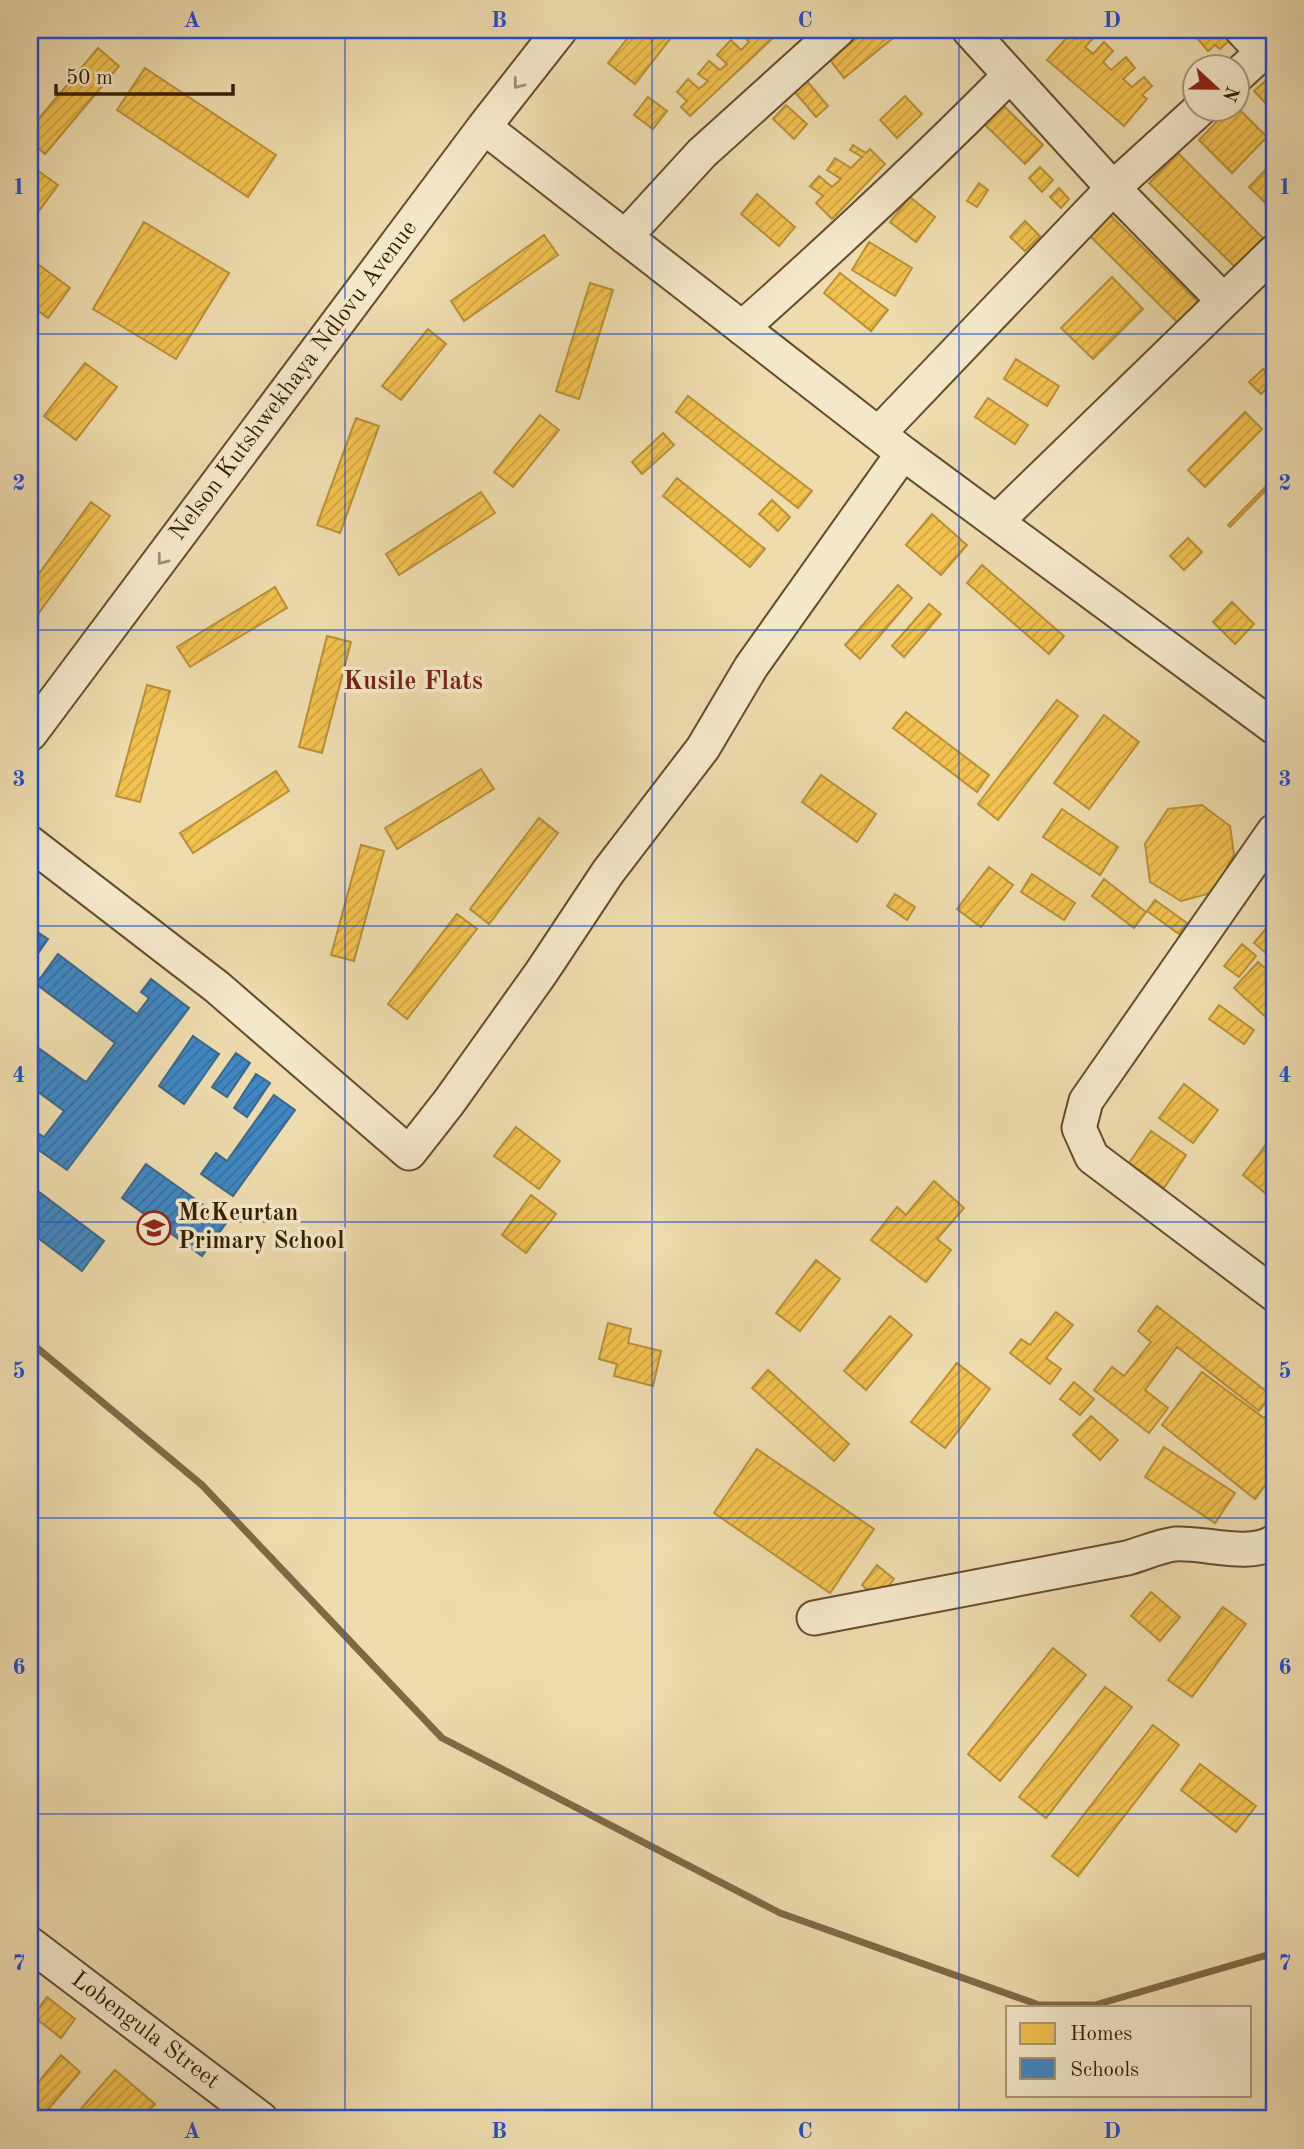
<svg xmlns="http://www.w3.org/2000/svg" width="1304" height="2149" viewBox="0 0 1304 2149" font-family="'Old Standard TT',serif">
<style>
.homes{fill:url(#homes-hatch);stroke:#b99037;stroke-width:2}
.schools{fill:url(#schools-hatch);stroke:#3c688a;stroke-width:2}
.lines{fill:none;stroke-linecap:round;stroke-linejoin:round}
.stream{stroke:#7e6945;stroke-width:7}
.minor-casing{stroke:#634e2c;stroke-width:37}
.minor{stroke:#f4e8ca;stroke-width:33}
.oneway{stroke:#9e8d6f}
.grid{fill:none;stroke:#1d4ed8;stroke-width:2;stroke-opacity:0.55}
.labels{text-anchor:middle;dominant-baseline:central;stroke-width:7;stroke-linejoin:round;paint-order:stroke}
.street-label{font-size:24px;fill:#351e00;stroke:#f4e8ca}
.poi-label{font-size:24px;font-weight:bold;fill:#351e00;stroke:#f4e8ca;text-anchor:start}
.neighbourhood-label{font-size:26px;font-weight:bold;fill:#7a1f14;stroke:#f4e8ca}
.neatline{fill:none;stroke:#1d4ed8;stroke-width:2.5}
.grid-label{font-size:23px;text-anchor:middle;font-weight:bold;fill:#1d4ed8}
</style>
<defs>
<pattern id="homes-hatch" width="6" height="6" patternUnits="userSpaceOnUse" patternTransform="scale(1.75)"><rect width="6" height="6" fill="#f2c14e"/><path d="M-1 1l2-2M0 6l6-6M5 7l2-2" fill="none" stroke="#d0a542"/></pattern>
<pattern id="schools-hatch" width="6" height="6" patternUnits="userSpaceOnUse" patternTransform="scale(1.75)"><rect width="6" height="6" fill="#3f88c5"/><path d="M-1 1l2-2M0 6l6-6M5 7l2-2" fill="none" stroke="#366f9e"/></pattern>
</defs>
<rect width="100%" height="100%" fill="#eedcae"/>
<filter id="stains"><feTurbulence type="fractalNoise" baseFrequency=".00286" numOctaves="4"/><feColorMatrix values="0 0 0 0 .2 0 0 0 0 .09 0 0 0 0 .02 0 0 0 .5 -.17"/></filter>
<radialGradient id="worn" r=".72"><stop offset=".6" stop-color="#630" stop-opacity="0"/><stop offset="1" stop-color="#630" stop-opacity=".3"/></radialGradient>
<!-- homes -->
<path class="homes" d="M634,30H677L635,84L608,63Z
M737,30H768L774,37L690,116L681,107L687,101L677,92L688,79L699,89L708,81L698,74L709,61L720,70L727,64L717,55L731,40L741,50L749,42Z
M867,30H884L892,39L844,78L830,60Z
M1084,30H1091L1096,35L1085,47L1093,54L1104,42L1113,51L1103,62L1111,70L1126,57L1135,68L1123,79L1132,87L1144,77L1152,86L1142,95L1147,99L1124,126L1047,60L1070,34L1076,39Z
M1201,30H1228L1234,36L1220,49L1215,45L1208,51L1197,38L1204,33Z
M98,48L119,66L45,154L30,141V129Z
M145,68L276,155L248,197L117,110Z
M1269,78L1274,84V112L1254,91Z
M806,80L828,106L816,117L794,91Z
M905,96L922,114L897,138L880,120Z
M648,97L667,111L653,129L634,115Z
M1000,102L1043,145L1025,164L981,121Z
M786,105L807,124L794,139L773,119Z
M1230,108H1238L1267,137L1232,173L1199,140Z
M853,145L866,153L870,149L885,164L832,219L816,203L823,196L810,186L819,176L832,187L841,179L827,170L835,158L851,168L862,157L850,150Z
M1178,153L1265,240L1237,269L1149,183Z
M1274,161V211L1249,187Z
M30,165L58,185L30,223Z
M1040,167L1053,180L1042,192L1029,178Z
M979,183L988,190L977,207L967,201Z
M1059,188L1069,199L1061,208L1050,197Z
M757,194L795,227L779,246L741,214Z
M910,197L935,217L916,242L890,222Z
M1109,214L1201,305L1181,326L1089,235Z
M1025,221L1040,236L1025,251L1010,237Z
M144,222L229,273L176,359L93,309Z
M544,235L558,255L464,321L451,301Z
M869,242L912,268L895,296L852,270Z
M30,258L70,288L48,318L30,305Z
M840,273L888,310L871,331L824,293Z
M1112,277L1143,309L1093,359L1061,328Z
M590,283L613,290L579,399L556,391Z
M428,329L446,344L401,400L382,386Z
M1016,359L1059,386L1047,406L1004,379Z
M85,363L117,387L76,440L44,416Z
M1263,369L1274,381L1261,394L1249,382Z
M688,396L812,491L798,508L676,412Z
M988,398L1028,425L1015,444L975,417Z
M1245,412L1262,429L1205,487L1188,470Z
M540,415L559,430L513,487L494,472Z
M356,418L379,426L340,533L317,525Z
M663,433L674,445L642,474L632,462Z
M677,478L765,549L750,567L663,496Z
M1274,478V482L1230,527L1228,525Z
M481,492L495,513L399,575L386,554Z
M772,500L790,517L778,531L759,514Z
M91,502L110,516L30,625V586Z
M932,514L967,545L941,575L906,545Z
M1188,538L1202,552L1184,570L1170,556Z
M982,565L1064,636L1049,654L967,583Z
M898,585L912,598L860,659L845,645Z
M275,587L287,608L190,667L177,647Z
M1232,602L1254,624L1235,644L1213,622Z
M929,604L941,614L904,657L892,646Z
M327,636L351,642L322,753L299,747Z
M147,685L170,691L140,802L116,796Z
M1057,700L1078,716L998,820L978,804Z
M906,712L989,775L977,792L893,728Z
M1104,715L1139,742L1089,809L1054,783Z
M481,769L494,789L397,849L385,828Z
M276,771L289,791L193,853L180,833Z
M821,775L876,814L857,842L802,802Z
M1202,805L1230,826L1234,854L1215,892L1181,901L1150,882L1145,844L1168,809Z
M1062,809L1118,847L1100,875L1043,837Z
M539,818L558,833L489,924L470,909Z
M361,845L384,851L354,961L331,955Z
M989,867L1013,885L981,927L957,909Z
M1032,874L1075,903L1064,920L1021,892Z
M1104,879L1146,912L1134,928L1092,896Z
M895,894L915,907L907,920L887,906Z
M1155,900L1187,923L1179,934L1147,911Z
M457,914L477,929L407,1019L388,1004Z
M1274,919V960L1254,943Z
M1242,944L1256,956L1239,977L1224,966Z
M1258,962L1274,976V1017L1270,1021L1234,988Z
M1219,1005L1254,1030L1244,1044L1209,1019Z
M1184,1084L1218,1110L1193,1143L1159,1118Z
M516,1127L560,1161L539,1189L494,1156Z
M1151,1131L1186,1155L1164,1188L1129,1163Z
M1274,1134V1191L1270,1197L1243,1175Z
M934,1181L964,1208L937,1239L951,1250L926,1282L871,1240L897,1207L906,1215Z
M531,1195L556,1214L526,1253L502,1235Z
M816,1260L840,1279L800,1331L776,1313Z
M1157,1306L1271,1395L1259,1411L1177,1347L1145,1390L1168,1408L1149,1433L1094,1390L1112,1367L1124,1376L1151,1342L1138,1331Z
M1056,1312L1073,1325L1046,1358L1061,1369L1050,1384L1010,1353L1021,1339L1030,1345Z
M890,1316L912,1335L866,1390L844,1371Z
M608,1323L631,1329L628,1343L661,1351L653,1386L614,1376L617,1364L599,1359Z
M957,1363L990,1389L945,1448L911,1422Z
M768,1370L849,1444L834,1461L752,1388Z
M1202,1372L1264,1418L1274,1404V1473L1255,1499L1162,1425Z
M1074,1382L1094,1399L1080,1415L1060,1399Z
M1091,1416L1118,1440L1100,1460L1073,1435Z
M1164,1447L1235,1493L1215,1523L1145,1477Z
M757,1449L874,1529L830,1593L714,1513Z
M877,1565L894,1579L879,1599L862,1585Z
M1151,1592L1180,1617L1160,1641L1131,1616Z
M1223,1607L1246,1624L1192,1697L1168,1680Z
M1053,1648L1086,1675L1000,1781L968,1754Z
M1105,1687L1132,1707L1046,1818L1019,1797Z
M1153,1725L1179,1745L1078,1876L1052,1856Z
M1200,1764L1256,1806L1236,1832L1181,1790Z
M47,1997L75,2019L61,2038L33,2016Z
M61,2055L80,2072L45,2113L30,2100V2092Z
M115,2070L155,2104L141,2119H72Z"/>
<!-- schools -->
<path class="schools" d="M30,927L48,939L30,965Z
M58,954L137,1014L149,998L141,992L151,979L189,1008L67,1170L30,1144V1135L33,1130L44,1137L64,1111L30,1086V1042L86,1082L115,1043L36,984Z
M193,1036L219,1054L184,1104L159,1086Z
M236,1053L250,1063L227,1097L212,1087Z
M256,1074L270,1083L247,1117L234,1108Z
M274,1095L295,1110L233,1196L201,1174L216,1153L227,1161Z
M146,1164L227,1222L202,1256L122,1198Z
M30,1185L104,1241L82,1271L30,1232Z"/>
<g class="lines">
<!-- stream -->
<path class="stream" d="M30,1342L202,1485L442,1738L780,1913L1039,2005H1095L1274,1953"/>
<defs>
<path id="minor" d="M969,30L1113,188L1223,300
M1242,30L1263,52
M1238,75L1274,42
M484,127L903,453L1274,727
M625,237L702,153L838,30
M742,328C834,246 924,162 1010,75
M879,433L1113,188L1201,108
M997,521L1274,252
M30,734L484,127L560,30
M1274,831L1086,1101L1079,1128L1092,1157L1274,1294
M30,843L217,987L409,1153L449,1102L541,973L608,872L703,748L751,667L903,453
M814,1618L1127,1558C1142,1554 1159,1546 1175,1544C1204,1542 1248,1558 1274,1542
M30,1944L261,2119"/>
</defs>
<!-- minor casing -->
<use href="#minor" class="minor-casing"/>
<!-- minor -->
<use href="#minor" class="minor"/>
</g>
<!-- one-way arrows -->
<defs><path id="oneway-chevron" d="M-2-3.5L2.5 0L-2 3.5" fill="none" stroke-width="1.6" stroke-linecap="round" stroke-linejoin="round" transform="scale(1.75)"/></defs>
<g class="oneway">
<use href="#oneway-chevron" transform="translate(518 84) rotate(128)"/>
<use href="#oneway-chevron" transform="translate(162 560) rotate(127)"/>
</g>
<!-- grid -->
<path class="grid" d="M345,30V2119M652,30V2119M959,30V2119M30,334H1274M30,630H1274M30,926H1274M30,1222H1274M30,1518H1274M30,1814H1274"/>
<!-- icons -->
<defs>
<symbol id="school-ring" viewBox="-11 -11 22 22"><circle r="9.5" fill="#f4e8ca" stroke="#8f2418" stroke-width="1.5"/><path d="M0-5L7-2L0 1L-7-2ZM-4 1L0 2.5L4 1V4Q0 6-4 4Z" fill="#8f2418"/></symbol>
</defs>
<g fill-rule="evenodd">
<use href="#school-ring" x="135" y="1209" width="38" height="38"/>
</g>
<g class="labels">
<!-- street labels -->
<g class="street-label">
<text transform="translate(294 381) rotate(-53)">Nelson Kutshwekhaya Ndlovu Avenue</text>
<text transform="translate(145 2031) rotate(37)">Lobengula Street</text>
</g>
<!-- poi labels -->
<g class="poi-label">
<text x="178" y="1214">McKeurtan<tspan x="178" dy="28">Primary School</tspan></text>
</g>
<!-- neighbourhood labels -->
<g class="neighbourhood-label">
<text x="413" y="682">Kusile Flats</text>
</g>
</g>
<!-- margin -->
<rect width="1304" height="2149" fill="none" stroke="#eedcae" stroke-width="77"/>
<!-- legend -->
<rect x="1006" y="2006" width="245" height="91" fill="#f4e8ca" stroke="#a89779" stroke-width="2"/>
<rect x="1020" y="2023" width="35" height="21" fill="#f2c14e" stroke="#a89779" stroke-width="2"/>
<text x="1070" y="2040" font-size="21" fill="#351e00">Homes</text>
<rect x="1020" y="2058" width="35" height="21" fill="#3f88c5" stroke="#a89779" stroke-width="2"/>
<text x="1070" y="2076" font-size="21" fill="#351e00">Schools</text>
<!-- north arrow -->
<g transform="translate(1216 88) rotate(112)"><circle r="33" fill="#f4e8ca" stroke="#a89779" stroke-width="2"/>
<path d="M0-5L12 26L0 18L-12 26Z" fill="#8f2418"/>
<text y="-10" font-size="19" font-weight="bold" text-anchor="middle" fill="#351e00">N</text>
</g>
<!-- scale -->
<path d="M56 84v10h177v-10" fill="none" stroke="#351e00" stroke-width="3.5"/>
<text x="66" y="84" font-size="21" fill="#351e00" stroke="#f4e8ca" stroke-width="5" paint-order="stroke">50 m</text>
<rect x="38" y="38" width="1228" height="2072" class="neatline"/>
<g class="grid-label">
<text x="192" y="27">A</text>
<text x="499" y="27">B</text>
<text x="805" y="27">C</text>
<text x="1112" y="27">D</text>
<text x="19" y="194">1</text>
<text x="1285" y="194">1</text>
<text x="19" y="490">2</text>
<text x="1285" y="490">2</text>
<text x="19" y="786">3</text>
<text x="1285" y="786">3</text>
<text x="19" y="1082">4</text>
<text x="1285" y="1082">4</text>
<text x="19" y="1378">5</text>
<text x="1285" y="1378">5</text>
<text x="19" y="1674">6</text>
<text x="1285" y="1674">6</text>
<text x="19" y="1970">7</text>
<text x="1285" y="1970">7</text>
<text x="192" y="2138">A</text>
<text x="499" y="2138">B</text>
<text x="805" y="2138">C</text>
<text x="1112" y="2138">D</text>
</g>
<rect width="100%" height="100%" filter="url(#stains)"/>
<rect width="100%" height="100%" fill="url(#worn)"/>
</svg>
